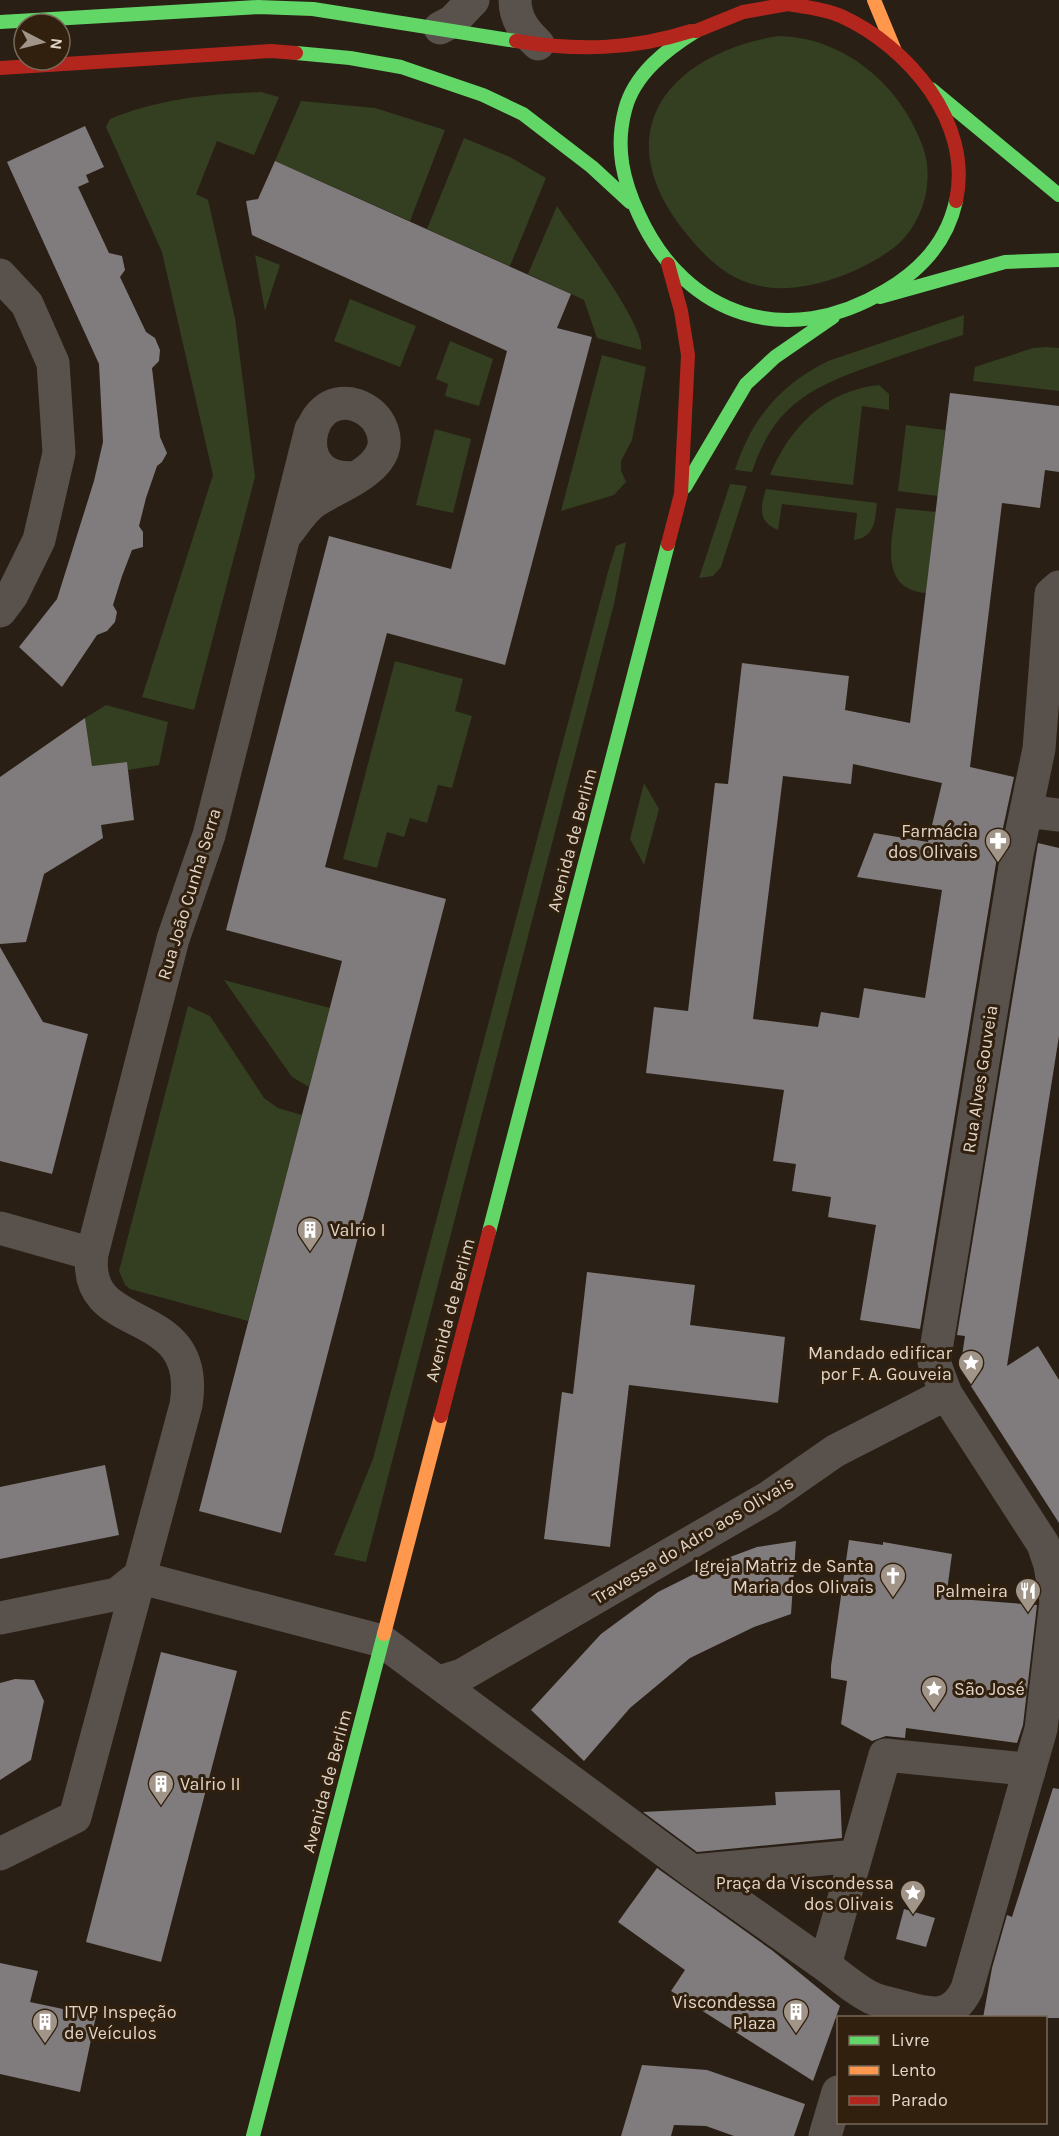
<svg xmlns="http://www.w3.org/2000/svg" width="1059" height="2136" viewBox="0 0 1059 2136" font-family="Karla,sans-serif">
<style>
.green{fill:#333f20}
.building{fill:#807b7c;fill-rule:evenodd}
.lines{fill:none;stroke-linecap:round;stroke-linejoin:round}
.street{stroke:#59514c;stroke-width:33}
.fast{stroke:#63d668;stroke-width:14}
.slow{stroke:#ff974d;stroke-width:14}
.jam{stroke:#b3261e;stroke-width:14}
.labels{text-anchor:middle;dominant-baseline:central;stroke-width:6;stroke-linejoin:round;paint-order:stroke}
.poi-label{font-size:18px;fill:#e1d5c9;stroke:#31200d;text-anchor:end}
.street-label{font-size:18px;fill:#e1d5c9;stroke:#31200d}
</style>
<rect width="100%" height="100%" fill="#291f15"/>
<!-- green -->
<path class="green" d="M778,36C844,37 901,85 923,147C935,181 923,223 896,246C862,273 799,297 756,285C726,278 704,256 685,232C605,133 668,54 778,36Z
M261,92L279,97L254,155L217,141L196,194L208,200L235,318L255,477L194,710L142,697L213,475L162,252L106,127L110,119C157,99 209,94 261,92Z
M301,101L375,108L445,130L410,221L275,161Z
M464,138L510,157L546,178L510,266L427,229Z
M557,206C573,230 647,327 641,350L597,338L584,300L528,274Z
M255,255L280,265L265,311Z
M350,299L416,326L400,367L334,341Z
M964,315L963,335C934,344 905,354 877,364C813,386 774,404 752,472L735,470C751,419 780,385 828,361Z
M450,341L493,359L479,406L445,396L448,384L436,379Z
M1046,347L1059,348V391L973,381L975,367L1033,348Z
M602,355L646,367L632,440L621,461V470L626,482L614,495L561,511Z
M879,385L889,394V410L862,406L853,485L770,475C789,428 826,390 879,385Z
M906,425L945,430L938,496L898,491Z
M435,429L471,439L453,513L416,505Z
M730,484L747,486L721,567L713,576L699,578Z
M766,489L877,503C875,521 875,537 854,540L857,513L782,504L778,530C758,522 760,508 766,489Z
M896,508L936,512L926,593C878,589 892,540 896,508Z
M626,542L614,604L366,1562L334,1555L373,1459L609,568L616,546Z
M395,661L463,679L455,711L472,716L452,788L438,785L427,823L410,818L404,837L387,832L377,868L343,859Z
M106,705L168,722L159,765L128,770L126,762L92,766L85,718Z
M644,783L659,809L644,865L630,839Z
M224,980L330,1008L309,1087L292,1077Z
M188,1006L210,1016L264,1098L278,1108L302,1115L248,1321L130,1289L125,1285L119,1271Z"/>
<!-- building -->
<path class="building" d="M85,126L104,167L86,175L89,182L78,187L109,253L122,256L125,270L120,277L146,332L155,338L160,350L159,361L152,368L160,437L167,453L162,462L157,466L146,498L139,526L143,532V547L132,550L122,576L113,605L117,612L115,622L107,631L97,635L62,687L19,647L57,599L94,481L103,442L99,364L7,162Z
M275,161L571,294L557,328L592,337L505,665L387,633L325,867L446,899L281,1533L199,1511L342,961L226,930L329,536L451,569L507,351L252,235L246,201L258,199Z
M950,393L1059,406V472L1045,470L1040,508L1002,503L970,767L1014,777L998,851L920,1329L860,1320L876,1225L828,1217L831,1197L792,1191L796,1164L773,1161L784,1090L646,1073L654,1007L688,1011L715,783L728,784L742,663L849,676L845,710L910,723ZM853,764L942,783L928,842L874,833L857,877L942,890L925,998L864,988L859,1018L821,1012L818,1027L753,1019L783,776L851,784Z
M85,718L92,766L127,762L134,820L101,825L103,838L44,874L26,942L0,944V777Z
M1038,843L1059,848V1036L1007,1366L1038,1346L1059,1380V1523L960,1369L965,1336L957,1335Z
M0,947L43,1022L88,1034L52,1174L0,1161Z
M587,1272L695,1285L690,1325L785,1337L778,1403L629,1385L610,1547L544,1539L562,1392L573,1394Z
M105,1465L119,1535L0,1559V1487Z
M849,1540L883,1545V1542L952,1554L946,1598L1037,1605L1023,1725L1017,1743L906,1728L905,1738L886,1736L872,1741L841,1724L847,1681L831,1678V1666Z
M796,1541L791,1614L754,1627L690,1658L630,1708L584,1761L531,1710L601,1634L658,1592L722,1560L757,1547Z
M161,1652L237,1671L161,1962L86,1942Z
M15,1679L34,1680L44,1701L31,1760L0,1780V1683Z
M1053,1788L1059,1789V2018H983L992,1968L1007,1915L1012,1917Z
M840,1790L842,1838L697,1852L643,1812L776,1805L775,1792Z
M657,1868L773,1951L840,2006L813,2081L671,1991L685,1970L618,1922Z
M904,1909L935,1918L926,1947L896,1939Z
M0,1963L38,1971L30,2002L96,2016L80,2092L0,2074Z
M642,2065L707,2070L805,2104L794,2136H734L706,2126L674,2125L671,2136H621Z"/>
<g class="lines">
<!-- street -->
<path class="street" d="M515,0C515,19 525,32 538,44
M440,28L453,21L473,0
M0,275L27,304L53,363L59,453L39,540L12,595L0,611
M287,533C295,523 303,510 314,502C338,485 401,467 380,425C375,415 367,409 356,405C303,389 288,487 357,477
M1026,811L1059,815
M0,1228L92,1254
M0,1618L117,1594L138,1577L382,1641L692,1871L825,1965
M439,1682L462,1675L769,1497L835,1451L946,1394
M1029,1772L1015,1768L885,1755L825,1965C840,1976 855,1990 872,1998C880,2002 890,2003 899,2006C929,2014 951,2022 967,1989L1041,1729L1056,1601L1050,1565L1043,1544L946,1394L934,1362L1017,854L1039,749L1051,594L1059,587
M0,1854L75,1817L186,1405C203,1300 81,1339 92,1254L173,939L209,835L311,429
M692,1871L856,1856
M825,2136L838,2092"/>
<!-- fast -->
<path class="fast" d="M0,22L258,7L313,9L516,41
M696,31C667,49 634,74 625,110C615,148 623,181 639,215C686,318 788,349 885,291C920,271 947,242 956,201
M296,53L350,58L401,67L483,95L523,114L592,167L630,202
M931,89L1059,195
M880,297L1005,262L1059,260
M685,487L746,384L775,357L833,317
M489,1232L668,544
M253,2136L384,1634"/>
<!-- slow -->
<path class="slow" d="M874,0L895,51
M384,1634L441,1416"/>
<!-- jam -->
<path class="jam" d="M788,4C806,7 825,9 841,16C909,47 973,123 956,201
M696,31L743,12L788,4
M516,41C577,51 632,50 691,31
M0,68L271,51L296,53
M668,264L681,311L688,355L681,494L668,544
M441,1416L489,1232"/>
</g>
<!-- icons -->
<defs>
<symbol id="pharmacy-pin" viewBox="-11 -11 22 30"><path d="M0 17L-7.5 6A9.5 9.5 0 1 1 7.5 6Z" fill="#a1958a" stroke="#31200d"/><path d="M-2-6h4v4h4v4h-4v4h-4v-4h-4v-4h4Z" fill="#fff"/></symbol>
<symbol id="building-pin" viewBox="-11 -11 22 30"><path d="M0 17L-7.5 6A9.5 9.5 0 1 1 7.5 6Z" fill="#a1958a" stroke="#31200d"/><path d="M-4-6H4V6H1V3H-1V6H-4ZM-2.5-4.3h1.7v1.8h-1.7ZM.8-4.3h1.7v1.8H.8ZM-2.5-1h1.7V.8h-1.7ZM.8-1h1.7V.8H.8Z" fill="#fff"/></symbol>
<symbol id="sight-pin" viewBox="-11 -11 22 30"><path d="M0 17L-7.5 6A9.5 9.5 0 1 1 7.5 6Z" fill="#a1958a" stroke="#31200d"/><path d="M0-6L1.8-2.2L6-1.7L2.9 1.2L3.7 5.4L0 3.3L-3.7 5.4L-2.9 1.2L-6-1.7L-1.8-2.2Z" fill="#fff"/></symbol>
<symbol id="church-pin" viewBox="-11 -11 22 30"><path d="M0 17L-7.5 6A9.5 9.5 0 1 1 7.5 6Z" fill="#a1958a" stroke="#31200d"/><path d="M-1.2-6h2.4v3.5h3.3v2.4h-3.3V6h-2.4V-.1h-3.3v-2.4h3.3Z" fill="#fff"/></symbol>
<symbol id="restaurant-pin" viewBox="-11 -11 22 30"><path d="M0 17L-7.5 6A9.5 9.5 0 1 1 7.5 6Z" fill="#a1958a" stroke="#31200d"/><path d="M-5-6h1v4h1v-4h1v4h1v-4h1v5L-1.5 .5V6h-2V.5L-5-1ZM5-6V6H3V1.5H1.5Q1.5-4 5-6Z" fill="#fff"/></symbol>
</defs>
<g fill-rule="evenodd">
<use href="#pharmacy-pin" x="983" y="826" width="30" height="40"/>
<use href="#building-pin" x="295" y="1215" width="30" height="40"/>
<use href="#sight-pin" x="956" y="1348" width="30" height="40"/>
<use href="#church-pin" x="878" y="1561" width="30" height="40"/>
<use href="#restaurant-pin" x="1013" y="1576" width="30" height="40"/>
<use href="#sight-pin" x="919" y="1674" width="30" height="40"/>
<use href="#building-pin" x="146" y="1769" width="30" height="40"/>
<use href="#sight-pin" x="898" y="1878" width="30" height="40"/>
<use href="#building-pin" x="781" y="1997" width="30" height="40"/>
<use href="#building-pin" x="30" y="2007" width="30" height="40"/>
</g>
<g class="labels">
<!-- poi labels -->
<g class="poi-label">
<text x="978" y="831">Farmácia<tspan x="978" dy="21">dos Olivais</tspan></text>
<text x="330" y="1230" text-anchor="start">Valrio I</text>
<text x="952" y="1353">Mandado edificar<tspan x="952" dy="21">por F. A. Gouveia</tspan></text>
<text x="874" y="1566">Igreja Matriz de Santa<tspan x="874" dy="21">Maria dos Olivais</tspan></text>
<text x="1008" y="1591">Palmeira</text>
<text x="954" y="1689" text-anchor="start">São José</text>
<text x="180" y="1784" text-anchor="start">Valrio II</text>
<text x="894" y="1883">Praça da Viscondessa<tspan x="894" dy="21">dos Olivais</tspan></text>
<text x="776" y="2002">Viscondessa<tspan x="776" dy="21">Plaza</tspan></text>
<text x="64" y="2012" text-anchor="start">ITVP Inspeção<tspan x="64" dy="21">de Veículos</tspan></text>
</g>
<!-- street labels -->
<g class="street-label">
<text transform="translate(572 840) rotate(-75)">Avenida de Berlim</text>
<text transform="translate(189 894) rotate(-73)">Rua João Cunha Serra</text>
<text transform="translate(980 1079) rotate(-81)">Rua Alves Gouveia</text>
<text transform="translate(450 1310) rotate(-75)">Avenida de Berlim</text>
<text transform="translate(693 1540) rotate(-31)">Travessa do Adro aos Olivais</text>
<text transform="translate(327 1781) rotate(-75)">Avenida de Berlim</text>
</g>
</g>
<!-- legend -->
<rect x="837" y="2016" width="210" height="108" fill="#31200d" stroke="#776858" stroke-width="1.5"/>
<rect x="849" y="2036" width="30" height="9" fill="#63d668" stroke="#776858" stroke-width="1.5"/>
<text x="891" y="2046" font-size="18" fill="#e1d5c9">Livre</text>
<rect x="849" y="2066" width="30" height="9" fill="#ff974d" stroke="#776858" stroke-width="1.5"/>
<text x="891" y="2076" font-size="18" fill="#e1d5c9">Lento</text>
<rect x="849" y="2096" width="30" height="9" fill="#b3261e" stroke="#776858" stroke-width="1.5"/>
<text x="891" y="2106" font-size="18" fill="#e1d5c9">Parado</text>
<!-- north arrow -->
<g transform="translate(42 42) rotate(97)"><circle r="28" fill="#31200d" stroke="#776858" stroke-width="1.5"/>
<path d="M0-4.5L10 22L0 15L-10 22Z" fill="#a1958a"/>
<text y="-9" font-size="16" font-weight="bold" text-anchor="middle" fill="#e1d5c9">N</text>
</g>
</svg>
